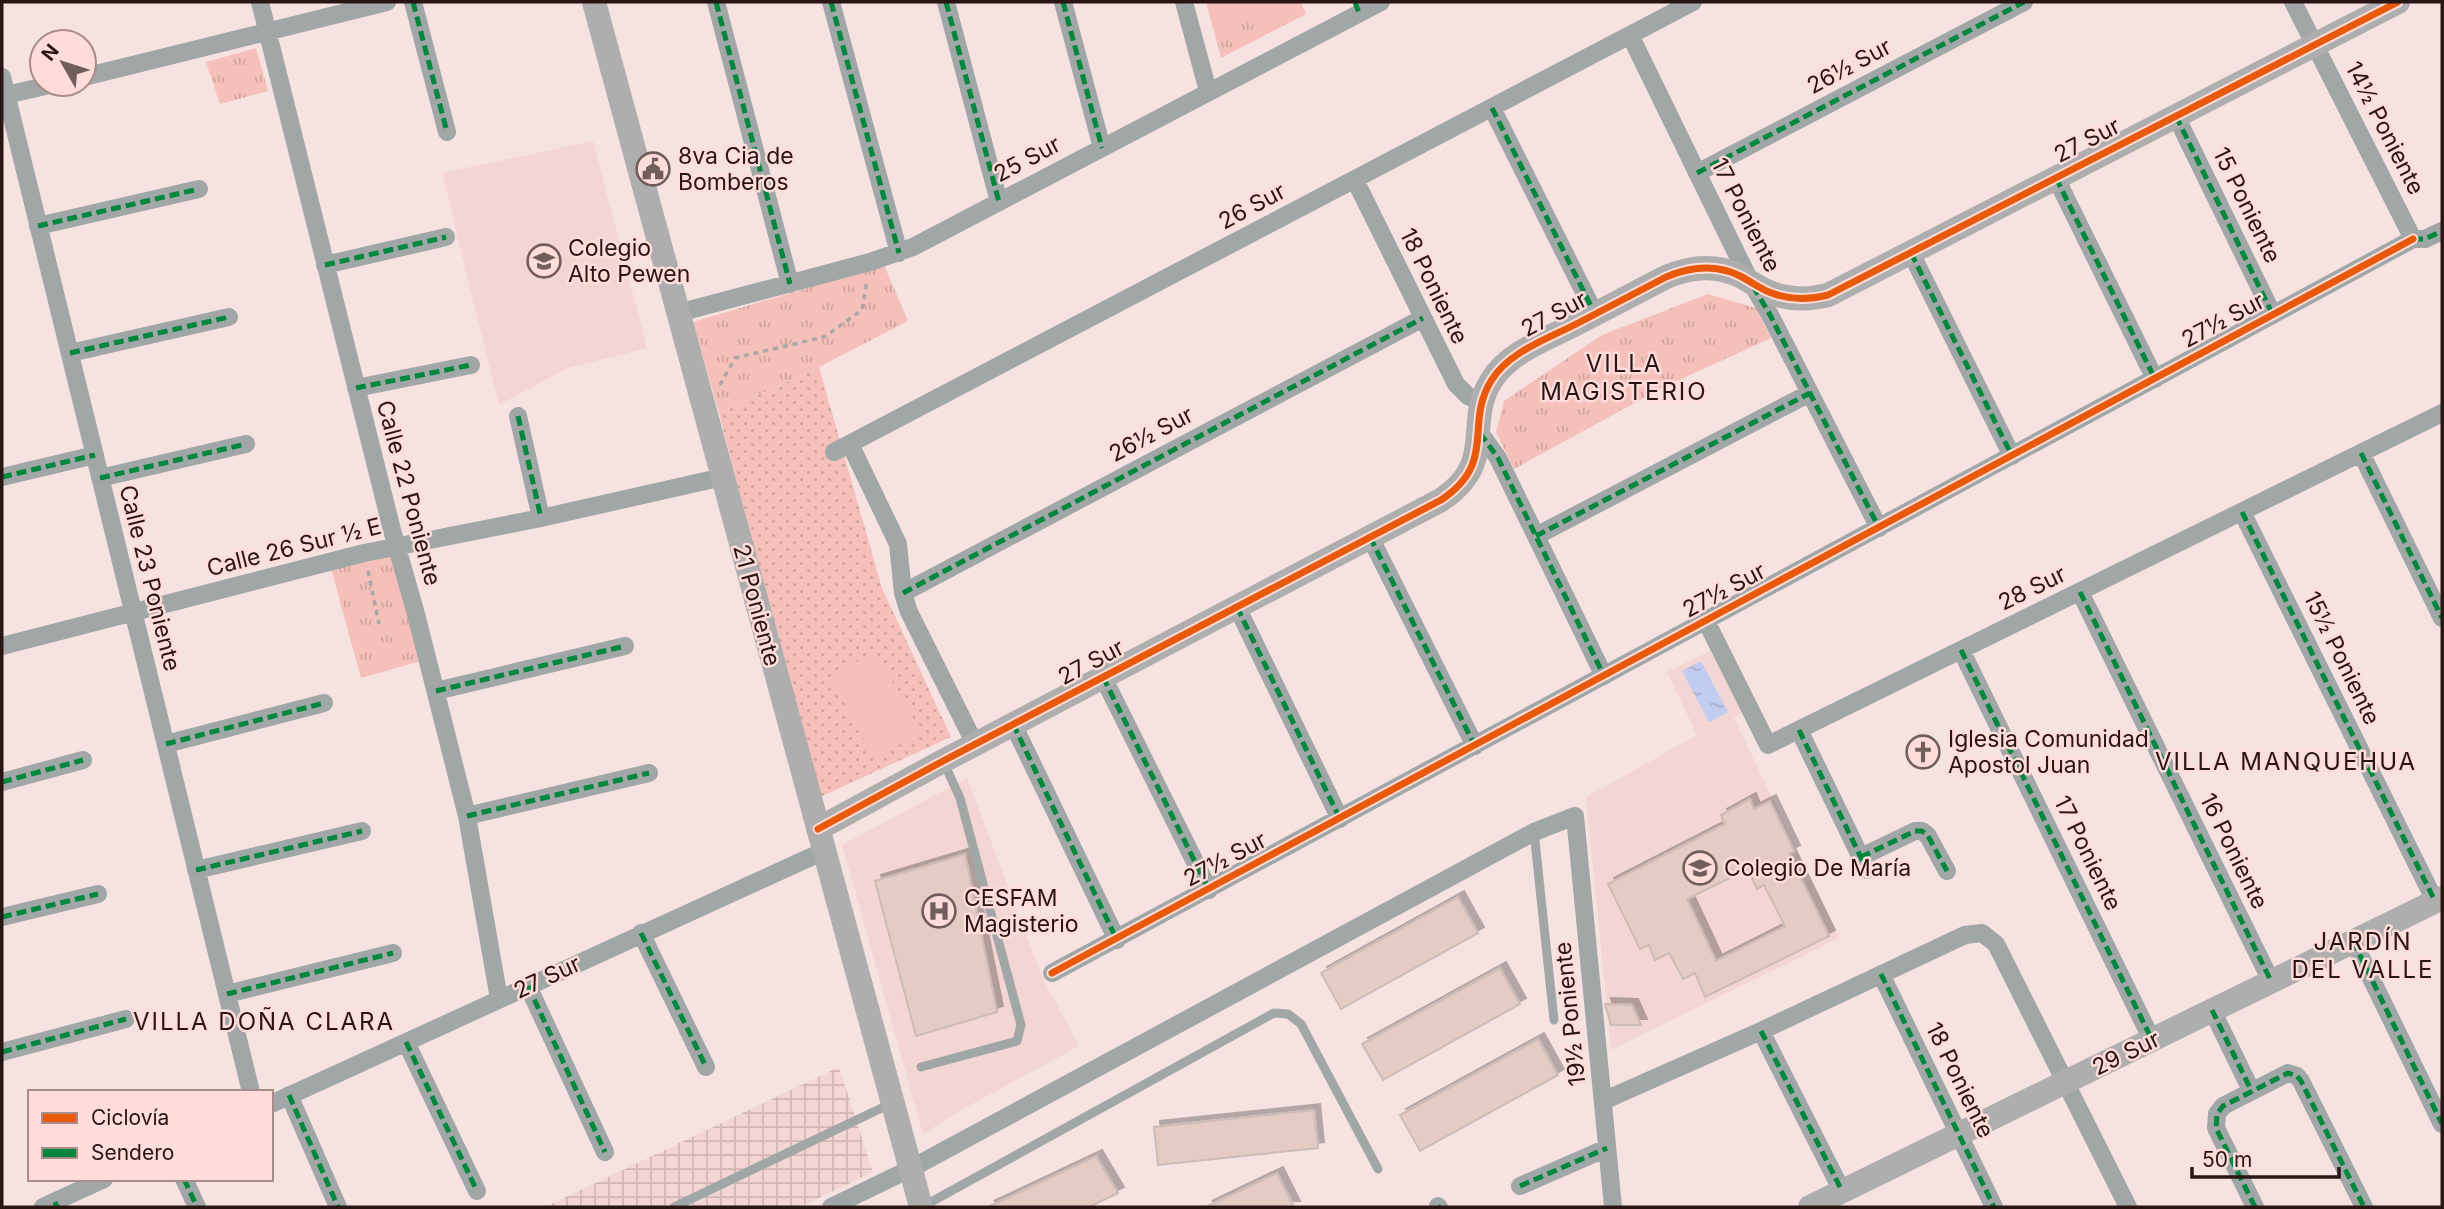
<svg xmlns="http://www.w3.org/2000/svg" width="2444" height="1209" viewBox="0 0 2444 1209" font-family="Inter,sans-serif">
<style>
.built{fill:#f3d6d3}
.industrial{fill:url(#industrial-grid)}
.grass{fill:url(#grass-dots)}
.park{fill:url(#park-tufts)}
.garden{fill:#f5c0ba}
.water{fill:url(#water-ripples)}
.building{fill:#e4ccc4;stroke:#ccbbb6;stroke-width:2;fill-rule:evenodd;filter:url(#shadow)}
.lines{fill:none;stroke-linecap:round;stroke-linejoin:round}
.path{stroke:#a9a8a7;stroke-width:3.5;stroke-dasharray:5 5;stroke-linecap:butt}
.lane{stroke:#a1a6a6;stroke-width:9}
.street{stroke:#a1a6a6;stroke-width:18}
.secondary{stroke:#afaeae;stroke-width:24}
.quiet{stroke:#00873e;stroke-width:5;stroke-dasharray:10 5;stroke-linecap:butt}
.cycleway-casing{stroke:#fedcd9;stroke-width:11}
.cycleway{stroke:#e8590c;stroke-width:7}
.labels{text-anchor:middle;dominant-baseline:central;stroke-width:5;stroke-linejoin:round;paint-order:stroke}
.street-label{font-size:23px;fill:#281514;stroke:#fedcd9}
.poi-label{font-size:23px;fill:#281514;stroke:#fedcd9;text-anchor:start}
.neighbourhood-label{font-size:24px;letter-spacing:2px;fill:#281514;stroke:#fedcd9}
</style>
<defs>
<pattern id="industrial-grid" width="8" height="8" patternUnits="userSpaceOnUse" patternTransform="scale(1.75)"><rect width="8" height="8" fill="#f3d6d3"/><path d="M0 4h8M4 0v8" fill="none" stroke="#d0b7b4"/></pattern>
<pattern id="grass-dots" width="8" height="8" patternUnits="userSpaceOnUse" patternTransform="scale(1.75)"><rect width="8" height="8" fill="#f5c0ba"/><path d="M2 2h.1M6 6h.1" fill="none" stroke="#d2a49f" stroke-width="1.8" stroke-linecap="round"/></pattern>
<pattern id="park-tufts" width="24" height="20" patternUnits="userSpaceOnUse" patternTransform="scale(1.75)"><rect width="24" height="20" fill="#f5c0ba"/><path d="M3 7l-1-3M5 7V3M7 7l1-3M15 17l-1-3M17 17v-4M19 17l1-3" fill="none" stroke="#d2a49f"/></pattern>
<pattern id="water-ripples" width="26" height="14" patternUnits="userSpaceOnUse" patternTransform="scale(1.75)"><rect width="26" height="14" fill="#c0ccf0"/><path d="M2 4q2-2 4 0t4 0M15 11q2-2 4 0t4 0" fill="none" stroke="#a5aecd"/></pattern>
<filter id="shadow"><feDropShadow dx="6" dy="-6" stdDeviation="0" flood-color="#0004"/></filter>
</defs>
<rect width="100%" height="100%" fill="#f6e3e1"/>
<!-- built -->
<path class="built" d="M593,141L647,348L568,368L499,405L442,173Z
M1710,651L1742,713L1734,718L1839,938L1611,1050L1586,797L1697,735L1667,672Z
M967,778L1042,977L1079,1046L963,1109L923,1134L842,845Z"/>
<!-- industrial -->
<path class="industrial" d="M839,1067L873,1172L800,1207H545Z"/>
<!-- grass -->
<path class="grass" d="M819,367L882,588L951,737L818,798L719,413Z"/>
<!-- park -->
<path class="park" d="M1206,2H1301L1306,14L1221,58Z
M256,48L268,91L220,104L206,62Z
M884,265L908,321L819,367L719,413L693,322Z
M1708,294L1756,308L1771,338L1662,388L1514,469L1496,432L1504,401L1602,335Z
M394,548L428,659L361,678L330,565Z"/>
<!-- garden -->
<path class="garden" d="M1212,2H1275L1277,11L1218,25Z
M875,651L921,732L875,758L830,677Z"/>
<!-- water -->
<path class="water" d="M1701,661L1728,712L1709,722L1682,671Z"/>
<!-- building -->
<path class="building" d="M1750,799L1754,809L1770,801L1794,851L1789,854L1829,936L1705,997L1695,973L1683,979L1669,953L1655,960L1649,945L1640,949L1608,884L1725,824L1721,815ZM1748,869L1757,889L1764,885L1785,926L1716,961L1687,899Z
M965,854L997,1012L916,1036L875,881Z
M1458,897L1478,933L1341,1009L1321,973Z
M1500,968L1520,1004L1383,1080L1362,1044Z
M1605,1004L1632,1005L1641,1025H1611Z
M1538,1039L1558,1075L1420,1151L1400,1115Z
M1314,1110L1318,1148L1158,1165L1154,1127Z
M1096,1156L1118,1193L1089,1207H988Z
M1277,1173L1294,1207H1206Z"/>
<g class="lines">
<!-- path -->
<path class="path" d="M720,385L735,358L824,337L862,310L867,280
M368,571L379,624"/>
<!-- lane -->
<path class="lane" d="M1534,832L1554,1020
M921,1067L1017,1041L1021,1025L960,798L944,763
M674,1207L890,1104
M922,1207L1274,1013L1288,1014L1301,1024L1378,1169"/>
<!-- street -->
<path class="street" d="M260,2L392,530L416,614L467,816L499,999
M413,2L447,132
M716,2L790,284
M831,2L899,253
M946,2L999,202
M1063,2L1102,148
M1184,2L1208,91
M2293,2L2413,239
M1630,35L1750,281L1769,313L1879,528
M2,77L251,1092
M84,77L387,2
M2,96L54,84
M1492,108L1595,314
M2176,116L2273,315
M1697,173L2024,2
M2056,178L2155,379
M1355,180L1456,384L1468,396L1482,403
M38,226L199,189
M2413,239H2425L2442,231
M1911,253L2012,456
M325,265L446,237
M678,313L870,262L913,247L1381,2
M70,353L229,317
M356,388L471,365
M518,416L541,518
M1480,433L1498,458L1604,676
M850,444L898,544L903,593L909,612L975,744
M834,452L1693,2
M2361,453L2442,618
M2,477L95,455
M100,478L246,444
M2242,512L2435,901
M1536,536L1810,393
M1370,537L1475,746
M2080,592L2271,981
M903,593L1423,318
M1237,607L1340,819
M1706,621L1768,745L2442,413
M2,646L364,553L541,518L723,477
M1961,650L2152,1040
M1103,677L1209,890
M436,691L625,646
M1013,724L1117,940
M1799,730L1867,870
M166,744L324,703
M2,782L83,760
M467,816L649,773
M1861,857L1915,831H1922L1928,836L1947,871
M196,870L362,831
M2,917L98,894
M641,933L706,1067
M2353,941L2442,1124
M1052,973L2413,239
M1881,974L1994,1207
M528,986L605,1152
M227,994L393,953
M2212,1010L2251,1090
M1761,1031L1842,1191
M406,1042L477,1191
M2,1052L126,1019
M289,1095L338,1207
M1603,1101L1761,1031L1965,935L1982,933L1996,944L2128,1207
M271,1104L824,851
M184,1179L197,1207
M1520,1186L1607,1148
M1438,1206L1439,1207
M43,1207L104,1179
M831,1207L910,1169L1534,832L1575,816L1613,1207
M2255,1207L2216,1128L2217,1114L2223,1106L2288,1073L2297,1076L2301,1081L2364,1207"/>
<!-- secondary -->
<path class="secondary" d="M594,2L921,1207
M818,829L943,761L1441,500C1498,462 1464,425 1491,381C1509,351 1550,338 1580,322C1609,307 1637,292 1666,277C1690,267 1716,264 1740,276C1750,281 1759,288 1769,292C1788,300 1808,300 1828,295L2398,2
M1810,1207L2442,898"/>
<!-- quiet -->
<path class="quiet" d="M413,2L447,132
M716,2L790,284
M831,2L899,253
M946,2L999,202
M1063,2L1102,148
M1355,2L1359,13
M1492,108L1595,314
M2176,116L2273,315
M1697,173L2024,2
M2056,178L2155,379
M38,226L199,189
M2413,239H2425L2442,231
M1911,253L2012,456
M325,265L446,237
M1753,286L1769,313L1879,528
M70,353L229,317
M356,388L471,365
M518,416L541,518
M1480,433L1498,458L1604,676
M2361,453L2442,618
M2,477L95,455
M100,478L246,444
M2242,512L2435,901
M1536,536L1810,393
M1370,537L1475,746
M2080,592L2271,981
M903,593L1423,318
M1237,607L1340,819
M1961,650L2152,1040
M1103,677L1209,890
M436,691L625,646
M1013,724L1117,940
M1799,730L1867,870
M166,744L324,703
M2,782L83,760
M467,816L649,773
M1861,857L1915,831H1922L1928,836L1947,871
M196,870L362,831
M2,917L98,894
M641,933L706,1067
M2353,941L2442,1124
M1881,974L1994,1207
M528,986L605,1152
M227,994L393,953
M2212,1010L2251,1090
M1761,1031L1842,1191
M406,1042L477,1191
M2,1052L126,1019
M289,1095L338,1207
M184,1179L197,1207
M1520,1186L1607,1148
M55,1202L57,1207
M1438,1206L1439,1207
M2255,1207L2216,1128L2217,1114L2223,1106L2288,1073L2297,1076L2301,1081L2364,1207"/>
<defs>
<path id="cycleway" d="M818,829L943,761L1441,500C1498,462 1464,425 1491,381C1509,351 1550,338 1580,322C1609,307 1637,292 1666,277C1690,267 1716,264 1740,276C1750,281 1759,288 1769,292C1788,300 1808,300 1828,295L2398,2
M1052,973L2413,239"/>
</defs>
<!-- cycleway casing -->
<use href="#cycleway" class="cycleway-casing"/>
<!-- cycleway -->
<use href="#cycleway" class="cycleway"/>
</g>
<!-- icons -->
<defs>
<symbol id="civic-ring" viewBox="-11 -11 22 22"><circle r="9.5" fill="#fedcd9" stroke="#705d5c" stroke-width="1.5"/><path d="M-.6-6.5H3V-4.5H.6V-3L4-1V1h2V6H-6V1h2V-1L-.6-3ZM-1.2 2.5V6h2.4V2.5Z" fill="#705d5c"/></symbol>
<symbol id="school-ring" viewBox="-11 -11 22 22"><circle r="9.5" fill="#fedcd9" stroke="#705d5c" stroke-width="1.5"/><path d="M0-5L7-2L0 1L-7-2ZM-4 1L0 2.5L4 1V4Q0 6-4 4Z" fill="#705d5c"/></symbol>
<symbol id="church-ring" viewBox="-11 -11 22 22"><circle r="9.5" fill="#fedcd9" stroke="#705d5c" stroke-width="1.5"/><path d="M-1.2-6h2.4v3.5h3.3v2.4h-3.3V6h-2.4V-.1h-3.3v-2.4h3.3Z" fill="#705d5c"/></symbol>
<symbol id="hospital-ring" viewBox="-11 -11 22 22"><circle r="9.5" fill="#fedcd9" stroke="#705d5c" stroke-width="1.5"/><path d="M-5-5h3v3.5h4V-5h3V5h-3V1.5h-4V5h-3Z" fill="#705d5c"/></symbol>
</defs>
<g fill-rule="evenodd">
<use href="#civic-ring" x="634" y="150" width="38" height="38"/>
<use href="#school-ring" x="525" y="242" width="38" height="38"/>
<use href="#church-ring" x="1904" y="733" width="38" height="38"/>
<use href="#school-ring" x="1681" y="849" width="38" height="38"/>
<use href="#hospital-ring" x="920" y="892" width="38" height="38"/>
</g>
<g class="labels">
<!-- street labels -->
<g class="street-label">
<text transform="translate(1849 66) rotate(-28)">26½ Sur</text>
<text transform="translate(2385 128) rotate(63)">14½ Poniente</text>
<text transform="translate(2087 140) rotate(-27)">27 Sur</text>
<text transform="translate(1027 159) rotate(-28)">25 Sur</text>
<text transform="translate(2247 205) rotate(64)">15 Poniente</text>
<text transform="translate(1252 206) rotate(-28)">26 Sur</text>
<text transform="translate(1746 215) rotate(63)">17 Poniente</text>
<text transform="translate(1434 286) rotate(64)">18 Poniente</text>
<text transform="translate(1554 314) rotate(-28)">27 Sur</text>
<text transform="translate(2223 320) rotate(-28)">27½ Sur</text>
<text transform="translate(1151 434) rotate(-28)">26½ Sur</text>
<text transform="translate(409 493) rotate(75)">Calle 22 Poniente</text>
<text transform="translate(294 547) rotate(-14)">Calle 26 Sur ½ E</text>
<text transform="translate(150 578) rotate(76)">Calle 23 Poniente</text>
<text transform="translate(2032 588) rotate(-26)">28 Sur</text>
<text transform="translate(1724 590) rotate(-28)">27½ Sur</text>
<text transform="translate(757 605) rotate(75)">21 Poniente</text>
<text transform="translate(2342 658) rotate(64)">15½ Poniente</text>
<text transform="translate(1091 662) rotate(-28)">27 Sur</text>
<text transform="translate(2234 851) rotate(64)">16 Poniente</text>
<text transform="translate(2088 853) rotate(64)">17 Poniente</text>
<text transform="translate(1225 859) rotate(-28)">27½ Sur</text>
<text transform="translate(547 977) rotate(-25)">27 Sur</text>
<text transform="translate(1570 1014) rotate(-96)">19½ Poniente</text>
<text transform="translate(2126 1053) rotate(-26)">29 Sur</text>
<text transform="translate(1960 1080) rotate(64)">18 Poniente</text>
</g>
<!-- poi labels -->
<g class="poi-label">
<text x="678" y="156">8va Cia de<tspan x="678" dy="26">Bomberos</tspan></text>
<text x="568" y="248">Colegio<tspan x="568" dy="26">Alto Pewen</tspan></text>
<text x="1948" y="739">Iglesia Comunidad<tspan x="1948" dy="26">Apostol Juan</tspan></text>
<text x="1724" y="868">Colegio De María</text>
<text x="964" y="898">CESFAM<tspan x="964" dy="26">Magisterio</tspan></text>
</g>
<!-- neighbourhood labels -->
<g class="neighbourhood-label">
<text x="1624" y="363">VILLA<tspan x="1624" dy="28">MAGISTERIO</tspan></text>
<text x="2286" y="761">VILLA MANQUEHUA</text>
<text x="2363" y="941">JARDÍN<tspan x="2363" dy="28">DEL VALLE</tspan></text>
<text x="264" y="1021">VILLA DOÑA CLARA</text>
</g>
</g>
<!-- border -->
<rect width="2444" height="1209" fill="none" stroke="#281514" stroke-width="7"/>
<!-- legend -->
<rect x="28" y="1090" width="245" height="91" fill="#fedcd9" stroke="#a88c8a" stroke-width="2"/>
<rect x="42" y="1113" width="35" height="10" fill="#e8590c" stroke="#a88c8a" stroke-width="2"/>
<text x="91" y="1125" font-size="21" fill="#281514">Ciclovía</text>
<rect x="42" y="1148" width="35" height="10" fill="#00873e" stroke="#a88c8a" stroke-width="2"/>
<text x="91" y="1160" font-size="21" fill="#281514">Sendero</text>
<!-- north arrow -->
<g transform="translate(63 63) rotate(309)"><circle r="33" fill="#fedcd9" stroke="#a88c8a" stroke-width="2"/>
<path d="M0-5L12 26L0 18L-12 26Z" fill="#705d5c"/>
<text y="-10" font-size="19" font-weight="bold" text-anchor="middle" fill="#281514">N</text>
</g>
<!-- scale -->
<path d="M2192 1167v10h147v-10" fill="none" stroke="#281514" stroke-width="3.5"/>
<text x="2202" y="1167" font-size="21" fill="#281514" stroke="#fedcd9" stroke-width="5" paint-order="stroke">50 m</text>
</svg>
